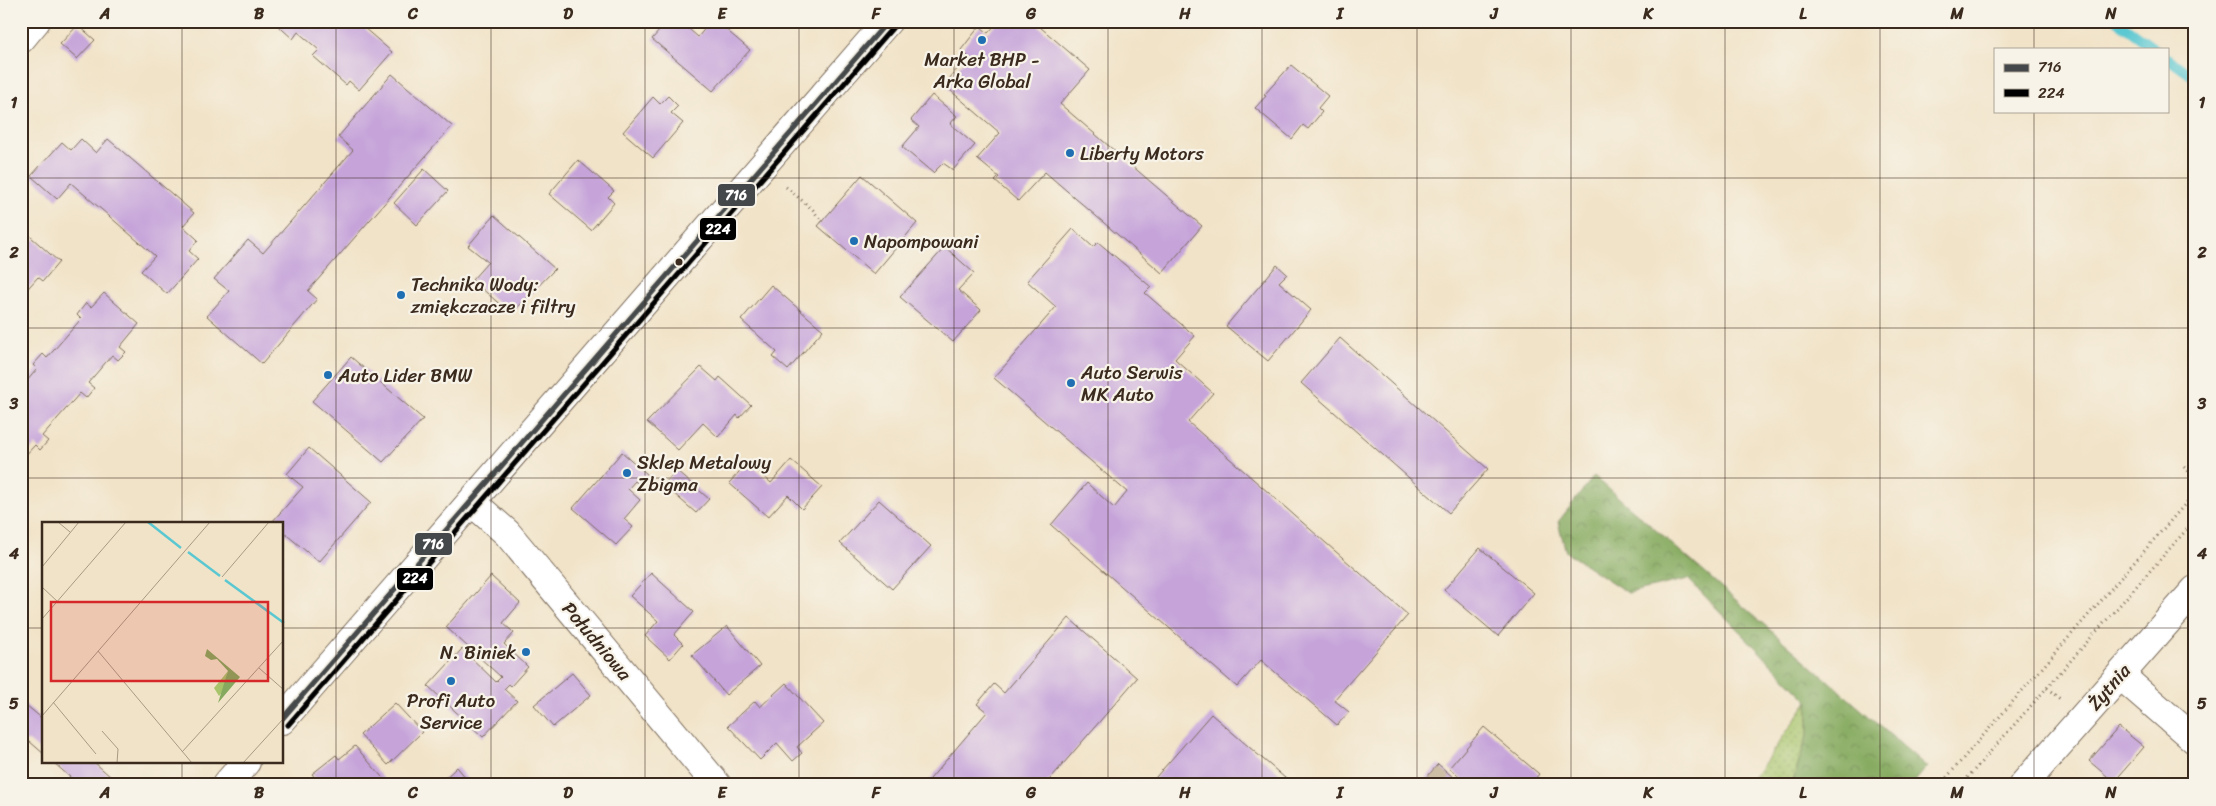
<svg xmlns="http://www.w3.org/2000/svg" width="2216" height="806" viewBox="0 0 2216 806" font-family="Sriracha,sans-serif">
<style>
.grass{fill:url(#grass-dots);stroke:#717744}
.forest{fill:url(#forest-crowns);stroke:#606a3e}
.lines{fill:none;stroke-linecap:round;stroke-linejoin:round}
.stream{stroke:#5bc8d1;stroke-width:10}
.building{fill:#c6a4da}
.minor-tunnel{stroke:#cdbea6;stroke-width:28;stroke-dasharray:28 14;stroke-linecap:butt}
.minor-casing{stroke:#7b6b5a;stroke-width:30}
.path{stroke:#7b6b5a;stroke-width:3;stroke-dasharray:1 4;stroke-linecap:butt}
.minor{stroke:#fff;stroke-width:28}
.bus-1-casing{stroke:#f7f3e8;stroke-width:9}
.bus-2-casing{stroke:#f7f3e8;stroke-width:9}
.bus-1{stroke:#45484a;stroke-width:5}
.bus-2{stroke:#000;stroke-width:5}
.grid{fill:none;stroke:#3b2a1e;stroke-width:1;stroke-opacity:0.55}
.poi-dot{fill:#1f6fb2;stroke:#f7f3e8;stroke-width:2}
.bus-dot{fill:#3b2a1e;stroke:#f7f3e8;stroke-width:2}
.labels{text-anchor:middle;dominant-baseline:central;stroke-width:4.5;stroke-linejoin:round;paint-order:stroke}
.poi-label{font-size:19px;fill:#3b2a1e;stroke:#f7f3e8;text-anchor:start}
.street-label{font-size:19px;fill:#3b2a1e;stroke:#f7f3e8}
.inset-river{fill:none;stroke:#5bc8d1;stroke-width:2.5}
.inset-road{fill:none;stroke:#a89984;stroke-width:1}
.view{fill:#d62828;fill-opacity:0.15;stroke:#d62828;stroke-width:2.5}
.inset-edge{fill:none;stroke:#3b2a1e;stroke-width:2.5}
.line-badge{stroke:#f7f3e8;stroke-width:2}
.badge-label{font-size:14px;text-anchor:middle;font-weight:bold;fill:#fff}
.neatline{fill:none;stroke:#3b2a1e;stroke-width:2}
.grid-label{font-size:16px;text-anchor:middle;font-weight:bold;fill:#3b2a1e}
</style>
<defs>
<pattern id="grass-dots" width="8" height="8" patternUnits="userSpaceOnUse" patternTransform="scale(1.25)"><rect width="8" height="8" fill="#a7c46b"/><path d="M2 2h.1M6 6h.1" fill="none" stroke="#899f57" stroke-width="1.8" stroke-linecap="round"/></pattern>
<pattern id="forest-crowns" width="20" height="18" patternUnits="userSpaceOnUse" patternTransform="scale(1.25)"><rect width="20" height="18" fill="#85aa5f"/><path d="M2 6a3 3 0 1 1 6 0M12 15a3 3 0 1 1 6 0" fill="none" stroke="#6e8b4e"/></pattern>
</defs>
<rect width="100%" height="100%" fill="#f7f3e8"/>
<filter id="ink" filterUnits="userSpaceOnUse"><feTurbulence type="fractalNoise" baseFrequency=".02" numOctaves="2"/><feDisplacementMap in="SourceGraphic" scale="10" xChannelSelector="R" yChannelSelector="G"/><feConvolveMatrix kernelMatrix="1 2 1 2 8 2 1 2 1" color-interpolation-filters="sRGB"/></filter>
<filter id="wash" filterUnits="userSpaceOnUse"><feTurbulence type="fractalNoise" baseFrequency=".0096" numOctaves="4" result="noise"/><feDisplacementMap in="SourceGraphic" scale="20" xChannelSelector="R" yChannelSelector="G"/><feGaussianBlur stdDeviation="1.12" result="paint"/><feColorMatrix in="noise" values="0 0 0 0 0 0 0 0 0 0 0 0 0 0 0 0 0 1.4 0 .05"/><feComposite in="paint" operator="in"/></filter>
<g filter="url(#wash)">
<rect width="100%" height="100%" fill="#f1e3c8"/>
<!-- grass -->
<path class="grass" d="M1808,701V733L1792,785H1746L1759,771Z"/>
<!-- forest -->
<path class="forest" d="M1594,476L1927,767L1912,785H1792L1808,733V701L1688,579L1628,593L1566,552L1558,522Z"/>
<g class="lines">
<!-- stream -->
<path class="stream" d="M2117,21L2155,49
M2167,58L2195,78"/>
</g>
<g id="blocks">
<!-- building -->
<path class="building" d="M273,21H356L392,52L359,90L349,81L346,85L313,56L319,50L298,32L293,39Z
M668,21H680L698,37L711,21H716L750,50L713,91L652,39Z
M999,21H1033L1090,70L1060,104L1202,226L1162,273L1045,172L1018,201L995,181L999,177L977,159L1000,133L944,85L968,56L961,50L971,37L980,26L988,33Z
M78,25L95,40L77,59L60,44Z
M1291,65L1328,96L1318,108L1322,112L1308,129L1303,125L1292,139L1255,108L1266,96L1264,95Z
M392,74L452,126L308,291L317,299L262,364L207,316L229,291L214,279L248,240L263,253L353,150L338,137Z
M932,95L957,116L950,124L975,145L953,170L943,163L933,173L902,147L919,127L911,120Z
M668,96L678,106L671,113L683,123L653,158L623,132L653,97L660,104Z
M81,139L96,153L108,139L194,213L183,226L198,240L189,251L198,259L167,294L141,271L155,256L71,183L57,199L31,176L62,142L71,150Z
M578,160L614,191L608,197L614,203L591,230L549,194Z
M424,169L448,191L417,225L394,203Z
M862,175L917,223L874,274L818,226Z
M494,215L555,269L511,314L472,280L488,262L468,246Z
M21,228L59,262L43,281L38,277L21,296Z
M1073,229L1093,247L1098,242L1151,287L1145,293L1195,336L1175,359L1213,393L1188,422L1408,615L1334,700L1349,712L1337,725L1261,660L1237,687L1051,525L1087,483L1114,508L1127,492L994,378L1056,307L1027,281Z
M945,247L974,273L958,290L981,310L953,342L900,297Z
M1277,265L1287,274L1279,282L1311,310L1268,361L1226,326Z
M771,285L823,330L788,370L773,357L777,352L741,320Z
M104,293L139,324L120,347L126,352L118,360L112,355L88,383L94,388L86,398L80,393L42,436L48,441L40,450L35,445L21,460V388L37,369L33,365L43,354L47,358L81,319L77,315L86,303L91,307Z
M1340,338L1488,469L1449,513L1301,383Z
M351,357L423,419L383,462L312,401Z
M701,367L717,381L720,377L751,405L739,418L737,415L718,437L703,423L678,450L647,422Z
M309,448L371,502L319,562L282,531V524L272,522L303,487L287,474Z
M622,452L648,475L640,485L635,481L628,489L640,500L624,519L633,527L616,545L573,508Z
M791,460L822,487L802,509L788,495L768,517L729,483L748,462L771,483Z
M676,470L709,499L696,513L664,485Z
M879,500L931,546L892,589L840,543Z
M1480,548L1534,593L1498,636L1444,590Z
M651,573L694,612L674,635L683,644L670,659L645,636L658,621L630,596Z
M491,576L520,603L503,623L514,633L504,644L528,667L511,686L509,684L504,689L517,701L483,737L428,686L462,649L496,682L501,677L446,627Z
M1069,618L1137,678L1045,785H925L987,712L977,704L994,684L1004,693Z
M727,626L760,666L726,695L692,655Z
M572,673L591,695L553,727L534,705Z
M786,683L823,723L797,747L802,753L793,761L777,743L760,760L728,726L755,701L760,707Z
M21,701L44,720V754L29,741L21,742Z
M395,703L422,732L388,765L360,735Z
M1211,714L1293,785H1149Z
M1484,727L1539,774L1530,785H1469L1449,768Z
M2119,727L2144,747L2114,782L2089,761Z
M355,746L389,785H321L312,774L336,755L339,759Z
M53,762H94L120,785H79Z
M1438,764L1462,785H1420Z
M457,767L472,785H438Z"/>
</g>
</g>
<g filter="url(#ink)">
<use href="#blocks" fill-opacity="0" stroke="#7b6b5a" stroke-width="1"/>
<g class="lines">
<!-- minor-tunnel -->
<path class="minor-tunnel" d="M1428,776L1438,785"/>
<defs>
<path id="minor" d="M21,39L36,21
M472,502L507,533L717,785
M2120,675L2195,740
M282,720L888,21
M226,785L246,762
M2023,785L2195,590"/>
</defs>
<!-- minor casing -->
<use href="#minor" class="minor-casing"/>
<!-- path -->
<path class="path" d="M786,187L813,210L822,222
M2184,467L2195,477
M2047,688L2060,699
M1940,785L2193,495L2195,485
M1961,785L2195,520"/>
<!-- minor -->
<use href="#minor" class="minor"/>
<defs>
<path id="bus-1" d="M282,719L888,21"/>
<path id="bus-2" d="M288,725L894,26"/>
</defs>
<!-- bus-1 casing -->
<use href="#bus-1" class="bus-1-casing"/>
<!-- bus-2 casing -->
<use href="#bus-2" class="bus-2-casing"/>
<!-- bus-1 -->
<use href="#bus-1" class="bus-1"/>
<!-- bus-2 -->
<use href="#bus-2" class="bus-2"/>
</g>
</g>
<!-- grid -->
<path class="grid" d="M182,21V524M336,21V785M491,21V785M645,21V785M799,21V785M954,21V785M1108,21V785M1262,21V785M1417,21V785M1571,21V785M1725,21V785M1880,21V785M2034,21V49M2034,111V785M21,178H2195M21,328H2195M21,478H2195M21,628H44M282,628H2195M182,762V785"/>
<!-- markers -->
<g class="poi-dot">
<circle cx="982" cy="40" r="5"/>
<circle cx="1070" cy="153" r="5"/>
<circle cx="854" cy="241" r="5"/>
<circle cx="401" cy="295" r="5"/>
<circle cx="328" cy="375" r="5"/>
<circle cx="1071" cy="383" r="5"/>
<circle cx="627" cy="473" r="5"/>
<circle cx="526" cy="652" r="5"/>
<circle cx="451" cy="681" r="5"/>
</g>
<circle class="bus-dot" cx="679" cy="262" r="4.5"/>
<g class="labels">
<!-- poi labels -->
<g class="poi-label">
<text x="982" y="59" text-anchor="middle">Market BHP -<tspan x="982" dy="22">Arka Global</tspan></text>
<text x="1080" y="153">Liberty Motors</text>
<text x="864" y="241">Napompowani</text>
<text x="411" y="284">Technika Wody:<tspan x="411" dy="22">zmiękczacze i filtry</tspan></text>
<text x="1081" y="372">Auto Serwis<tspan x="1081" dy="22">MK Auto</tspan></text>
<text x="338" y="375">Auto Lider BMW</text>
<text x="637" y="462">Sklep Metalowy<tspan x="637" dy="22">Zbigma</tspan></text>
<text x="516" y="652" text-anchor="end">N. Biniek</text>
<text x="451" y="700" text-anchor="middle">Profi Auto<tspan x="451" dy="22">Service</tspan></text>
</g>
<!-- street labels -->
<g class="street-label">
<text transform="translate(597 641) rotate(50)">Południowa</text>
<text transform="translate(2109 687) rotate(-49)">Żytnia</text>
</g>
</g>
<!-- overview -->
<g transform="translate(42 522)">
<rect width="241" height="241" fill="#f1e3c8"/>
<path d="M186,149L183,167L177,174L172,166Z" fill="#a7c46b"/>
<path d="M165,127L198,155L176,181L186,149L175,137L169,138L163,134Z" fill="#85aa5f"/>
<path class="inset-river" d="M106,0L139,26M146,30L178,54M183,58L242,101"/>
<path class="inset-road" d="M16,0L28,10M0,45L37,0M180,55L227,0M0,65L16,80M0,97L84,0M56,129L150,241M217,146L242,168M11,180L54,232M0,194L168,0M60,209L76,227L75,241M140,230L242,118M201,241L242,196"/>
<path class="view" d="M9,80H226V159H9Z"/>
<rect width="241" height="241" class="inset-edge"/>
</g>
<g class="line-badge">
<rect x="717" y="183" width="39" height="24" rx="5" fill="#45484a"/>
<rect x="699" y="217" width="38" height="24" rx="5" fill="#000"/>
<rect x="414" y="532" width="39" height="24" rx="5" fill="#45484a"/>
<rect x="396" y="567" width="38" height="24" rx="5" fill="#000"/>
</g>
<g class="badge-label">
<text x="736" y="200">716</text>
<text x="718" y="234">224</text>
<text x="433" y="549">716</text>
<text x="415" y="583">224</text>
</g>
<!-- margin -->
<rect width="2216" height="806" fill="none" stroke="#f7f3e8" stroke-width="55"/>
<!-- legend -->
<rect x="1994" y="48" width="175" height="65" fill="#f7f3e8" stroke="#aca397"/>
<rect x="2004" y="64" width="25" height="8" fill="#45484a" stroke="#aca397"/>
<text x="2038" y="72" font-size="15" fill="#3b2a1e">716</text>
<rect x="2004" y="89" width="25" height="8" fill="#000000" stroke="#aca397"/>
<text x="2038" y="98" font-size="15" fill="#3b2a1e">224</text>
<rect x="28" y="28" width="2160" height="750" class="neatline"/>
<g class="grid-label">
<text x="105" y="19">A</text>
<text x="259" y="19">B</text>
<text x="413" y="19">C</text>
<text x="568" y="19">D</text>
<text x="722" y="19">E</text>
<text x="876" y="19">F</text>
<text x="1031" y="19">G</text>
<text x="1185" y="19">H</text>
<text x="1340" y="19">I</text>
<text x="1494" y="19">J</text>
<text x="1648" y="19">K</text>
<text x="1803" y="19">L</text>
<text x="1957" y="19">M</text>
<text x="2111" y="19">N</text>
<text x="14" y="108">1</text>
<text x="2202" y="108">1</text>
<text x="14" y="258">2</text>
<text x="2202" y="258">2</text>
<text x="14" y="409">3</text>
<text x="2202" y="409">3</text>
<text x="14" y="559">4</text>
<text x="2202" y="559">4</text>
<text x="14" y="709">5</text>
<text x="2202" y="709">5</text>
<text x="105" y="798">A</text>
<text x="259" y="798">B</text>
<text x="413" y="798">C</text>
<text x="568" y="798">D</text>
<text x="722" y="798">E</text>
<text x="876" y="798">F</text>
<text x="1031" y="798">G</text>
<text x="1185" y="798">H</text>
<text x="1340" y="798">I</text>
<text x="1494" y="798">J</text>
<text x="1648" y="798">K</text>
<text x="1803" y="798">L</text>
<text x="1957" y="798">M</text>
<text x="2111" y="798">N</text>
</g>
</svg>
